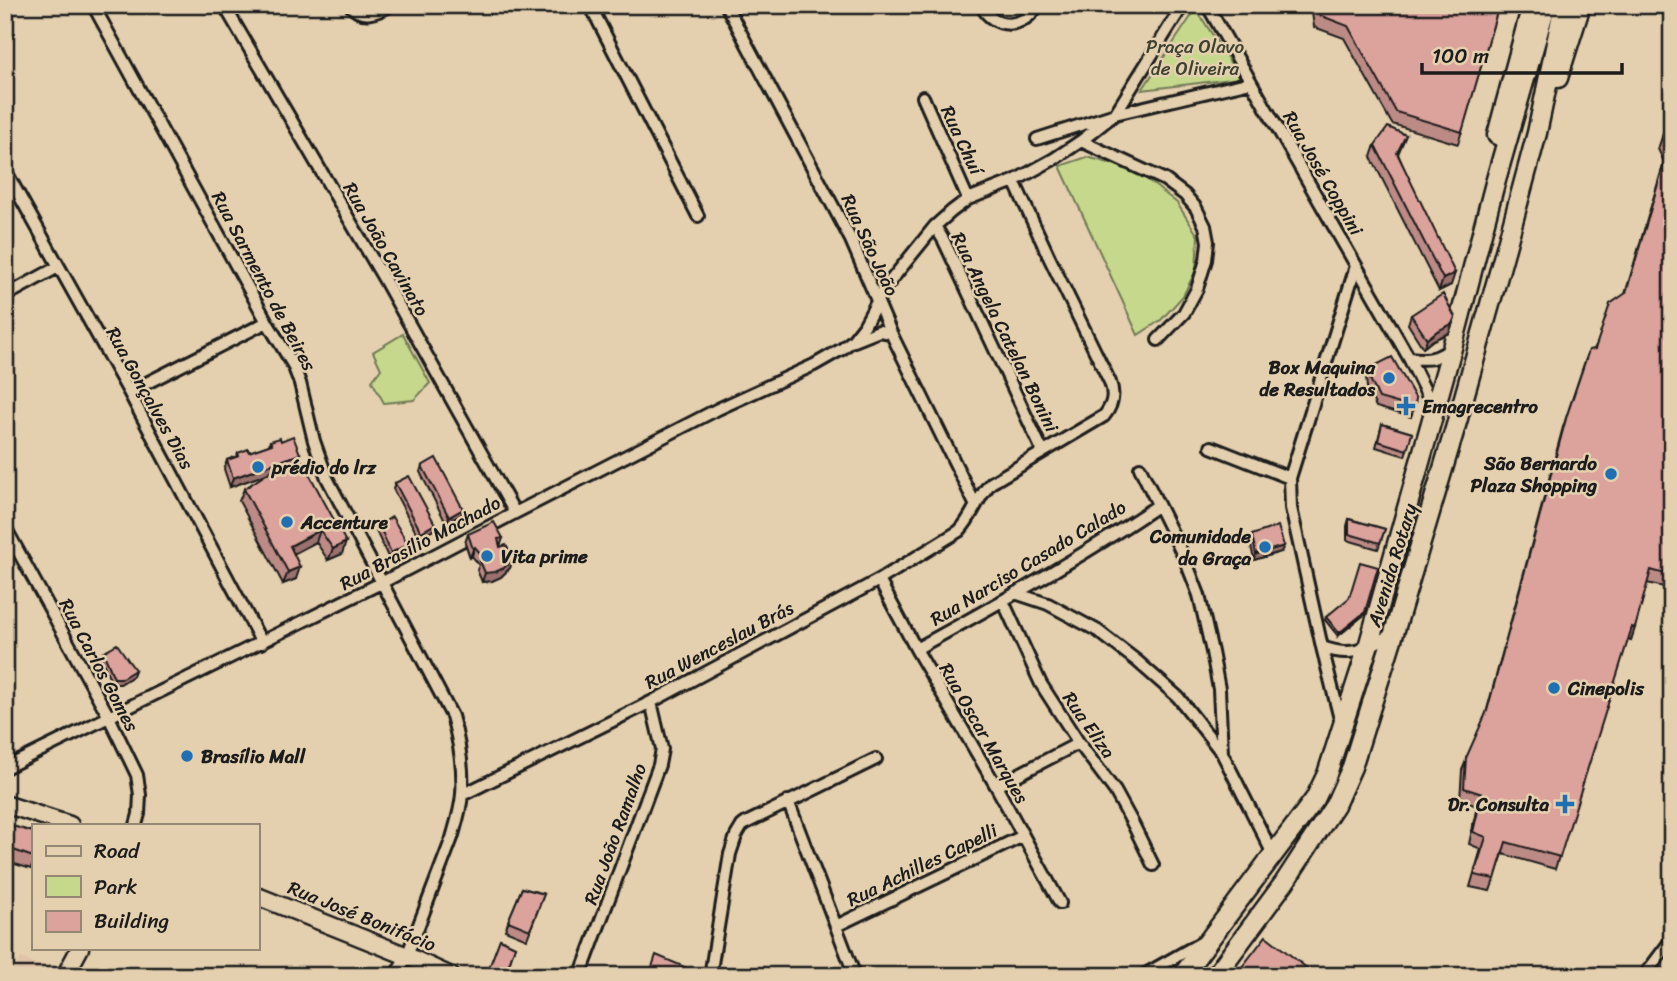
<svg xmlns="http://www.w3.org/2000/svg" width="1677" height="981" viewBox="0 0 1677 981" font-family="Sriracha,sans-serif">
<style>
.built{fill:#e2c2a9}
.green{fill:#c6d88c;stroke:#717a54;stroke-width:2}
.lines{fill:none;stroke-linecap:round;stroke-linejoin:round}
.street-casing{stroke:#1c1c1c;stroke-width:16}
.secondary-casing{stroke:#1c1c1c;stroke-width:21}
.primary-casing{stroke:#1c1c1c;stroke-width:23}
.street{stroke:#e4d0af;stroke-width:10}
.secondary{stroke:#e4d0af;stroke-width:16}
.primary{stroke:#e4d0af;stroke-width:18}
.wall{fill:#bd8b86;stroke:#1c1c1c;stroke-width:2}
.shaded-wall{fill:#9a716d;stroke:#1c1c1c;stroke-width:2}
.building{fill:#dca29c;stroke:#1c1c1c;stroke-width:2}
.poi-dot{fill:#1f6fb2;stroke:#e4d0af;stroke-width:2.5}
.labels{text-anchor:middle;dominant-baseline:central;stroke-width:5;stroke-linejoin:round;paint-order:stroke}
.park-label{font-size:19px;fill:#3e4232;stroke:#e4d0af}
.street-label{font-size:19px;fill:#1c1c1c;stroke:#e4d0af}
.poi-label{font-size:19px;font-weight:bold;fill:#1c1c1c;stroke:#e4d0af;text-anchor:start}
</style>
<rect width="100%" height="100%" fill="#e4d0af"/>
<filter id="ink" filterUnits="userSpaceOnUse"><feTurbulence type="fractalNoise" baseFrequency=".0143" numOctaves="2"/><feDisplacementMap in="SourceGraphic" scale="14" xChannelSelector="R" yChannelSelector="G"/><feConvolveMatrix kernelMatrix="1 2 1 2 8 2 1 2 1" color-interpolation-filters="sRGB"/></filter>
<g filter="url(#ink)">
<!-- built -->
<path class="built" d="M21,958L42,967L38,976H12Z"/>
<!-- green -->
<path class="green" d="M1196,9L1240,78L1142,90Z
M1087,157L1116,165L1144,177L1177,203L1198,236L1196,270L1183,296L1161,320L1138,335L1060,166Z
M403,334L430,383L414,400L384,403L372,381L381,369L373,352Z"/>
<g class="lines">
<defs>
<path id="street" d="M93,5L267,322L293,365L300,383L314,441L327,478L452,716C459,741 464,768 462,794C461,809 456,824 452,838L407,956L395,976
M224,5L384,279L515,513
M350,5C361,19 378,13 391,5
M590,5L698,216
M726,5L851,240L891,333L975,504
M981,5C994,31 1024,29 1038,5
M1207,5L1409,358L1434,409
M923,97L968,199
M1037,139L1115,114L1251,82
M1081,141L1165,180L1185,195L1196,208L1205,226L1208,242L1206,260L1197,289L1184,313L1158,340
M5,170L129,392L262,643
M935,226L944,241L1043,452
M5,296L58,267
M854,341L879,331L891,333
M1409,358C1429,360 1435,360 1452,348
M129,392L267,322
M1211,447L1290,478
M1140,468L1185,559L1199,595L1212,652L1219,689L1222,753
M5,527L109,717L137,775L140,795L139,814L136,825
M879,580L916,649L996,786L1060,903
M1015,593L1048,604L1098,631L1137,661L1178,697L1222,753L1273,854
M1003,601L1041,684L1079,743L1115,791L1133,824L1153,865
M1322,647C1354,659 1366,648 1394,633
M916,649C998,604 1080,558 1157,506
M1341,723L1322,647L1291,508L1290,478L1356,266
M5,768L383,582L515,513L718,409L814,365L842,349L853,340L864,326L884,289L935,226L952,211L968,199L1014,181L1054,159L1081,141L1115,114L1183,5
M996,786L1079,743
M462,795L651,702L879,580L959,531C973,517 977,497 991,483L1104,416C1113,405 1115,395 1110,382L1050,259L1014,181
M788,801L855,976
M836,926L1023,836
M1596,974L1599,976
M580,976L659,765L662,749L651,702
M710,976L730,854L736,836L742,826L746,823L876,759
M1142,976L1204,941
M1644,976L1672,939"/>
<path id="secondary" d="M5,804L70,825
M257,896L407,956L451,976
M65,976L80,948"/>
<path id="primary" d="M1558,78L1581,5
M1497,135L1532,5
M1182,976L1315,799L1327,774L1368,647L1452,348L1495,183L1546,5
M1215,976L1284,883L1335,805L1352,767L1394,633L1457,422L1507,244L1537,133L1564,5"/>
</defs>
<!-- street casing -->
<use href="#street" class="street-casing"/>
<!-- secondary casing -->
<use href="#secondary" class="secondary-casing"/>
<!-- primary casing -->
<use href="#primary" class="primary-casing"/>
<!-- street -->
<use href="#street" class="street"/>
<!-- secondary -->
<use href="#secondary" class="secondary"/>
<!-- primary -->
<use href="#primary" class="primary"/>
</g>
<!-- wall -->
<path class="wall" d="M1311,5H1499L1458,144L1392,124L1344,38L1314,27Z
M1672,108V589L1647,583L1631,640L1628,639L1555,869L1503,854L1490,891L1470,887L1481,849L1469,844L1477,806L1460,800L1462,770L1485,717L1563,427L1585,361L1594,349L1625,294L1664,162L1658,149Z
M1406,135L1398,154L1451,285L1439,291L1371,157L1375,145Z
M1411,315L1455,318L1449,333L1433,340L1423,348L1408,324Z
M1370,368L1414,408L1411,417L1376,407L1367,388L1366,377Z
M1382,424L1412,433L1405,456L1376,447Z
M270,441H281L298,460L342,554L328,560L316,542L294,553L296,579L283,584L239,501L244,489L269,473L230,487L224,469L227,460L237,456L238,453L249,452L269,445Z
M422,466L461,515L446,523L420,472Z
M395,483L435,524L433,530L419,538L393,489Z
M1349,519L1385,529L1378,549L1347,540V526Z
M379,525L408,544L406,550L389,559L376,531Z
M468,534L503,538L500,547L513,559L510,568L501,577L492,581L482,582L477,570L479,565L472,556L470,558L465,543Z
M1252,535L1281,552L1254,560L1250,541Z
M1364,615L1338,636L1325,620L1326,617Z
M103,652L133,676L120,684H112L101,658Z
M5,824L33,832V863L31,869L5,861Z
M522,888L544,894L527,939L505,930Z
M500,939L515,946L505,976H493L487,974Z"/>
<!-- shaded-wall -->
<path class="shaded-wall" d="M1455,273L1451,285L1439,291L1443,279Z
M1455,317L1449,333L1433,340L1423,348L1427,339Z
M300,454L297,463L230,487L233,478Z
M463,509L461,515L446,523L449,517Z
M435,524L433,530L419,538L421,532Z
M320,530L316,542L286,558L290,546Z
M346,542L342,554L328,560L333,549Z
M408,544L406,550L389,559L391,553Z
M1284,546L1281,552L1254,560L1256,554Z
M475,547L472,556L470,558L473,549Z
M513,559L510,568L501,577L492,581L482,582L485,573Z
M300,567L296,579L283,584L288,572Z
M1365,612L1364,615L1338,636L1339,633Z
M1632,627L1635,628L1631,640L1627,639Z
M135,670L133,676L120,684H112L114,678Z"/>
<!-- building -->
<path class="building" d="M1317,5H1499L1462,132L1396,112L1348,26L1319,15Z
M1672,109V576L1651,570L1635,628L1632,627L1560,857L1506,842L1495,879L1474,875L1486,837L1473,832L1482,794L1464,788L1466,758L1487,711L1567,415L1589,350L1595,349L1610,304L1626,293L1668,150L1662,137Z
M1388,127L1406,135L1397,153L1455,273L1443,279L1375,145Z
M1443,294L1455,317L1452,324L1437,331L1427,339L1411,315Z
M1392,357L1416,399L1414,408L1379,398L1370,379V368Z
M1382,424L1412,433L1407,450L1378,441Z
M293,436L300,454L233,478L227,460L239,456L238,453L248,449L249,452L272,444L270,441L280,438L281,441Z
M436,458L463,509L449,517L422,466Z
M301,459L346,542L333,549L320,530L290,546L300,567L288,572L244,489L271,471Z
M409,476L435,524L421,532L395,483Z
M392,517L408,544L391,553L379,525Z
M1349,519L1385,529L1380,543L1349,534Z
M494,522L503,538L498,539L500,547L506,545L513,559L504,568L495,572L485,573L480,561L485,559L475,547L473,549L468,534Z
M1278,526L1284,546L1256,554L1252,535Z
M1360,562L1378,567L1365,612L1339,633L1326,617L1349,598Z
M117,644L135,670L122,678H114L103,652Z
M5,824L33,832V857L5,847Z
M522,888L544,894L530,930L508,921Z
M1266,936L1317,976H1235Z
M500,939L515,946L506,973L489,968Z
M656,955L687,968L685,976H649Z"/>
</g>
<!-- markers -->
<g class="poi-dot">
<circle cx="1389" cy="378" r="7"/>
<path d="M1402.5 395.5h7v7h7v7h-7v7h-7v-7h-7v-7h7z"/>
<circle cx="258" cy="467" r="7"/>
<circle cx="1611" cy="474" r="7"/>
<circle cx="287" cy="522" r="7"/>
<circle cx="1265" cy="547" r="7"/>
<circle cx="487" cy="556" r="7"/>
<circle cx="1554" cy="688" r="7"/>
<circle cx="187" cy="756" r="7"/>
<path d="M1561.5 793.5h7v7h7v7h-7v7h-7v-7h-7v-7h7z"/>
</g>
<g class="labels">
<!-- park labels -->
<g class="park-label">
<text x="1195" y="46">Praça Olavo<tspan x="1195" dy="22">de Oliveira</tspan></text>
</g>
<!-- street labels -->
<g class="street-label">
<text transform="translate(962 140) rotate(65)">Rua Chuí</text>
<text transform="translate(1323 173) rotate(60)">Rua José Coppini</text>
<text transform="translate(870 245) rotate(65)">Rua São João</text>
<text transform="translate(386 249) rotate(60)">Rua João Cavinato</text>
<text transform="translate(264 281) rotate(62)">Rua Sarmento de Beires</text>
<text transform="translate(1005 332) rotate(64)">Rua Angela Catelan Bonini</text>
<text transform="translate(150 398) rotate(61)">Rua Gonçalves Dias</text>
<text transform="translate(420 543) rotate(-28)">Rua Brasílio Machado</text>
<text transform="translate(1028 563) rotate(-31)">Rua Narciso Casado Calado</text>
<text transform="translate(1392 565) rotate(-73)">Avenida Rotary</text>
<text transform="translate(719 645) rotate(-28)">Rua Wenceslau Brás</text>
<text transform="translate(99 665) rotate(62)">Rua Carlos Gomes</text>
<text transform="translate(1089 725) rotate(55)">Rua Eliza</text>
<text transform="translate(984 733) rotate(60)">Rua Oscar Marques</text>
<text transform="translate(615 834) rotate(-70)">Rua João Ramalho</text>
<text transform="translate(922 865) rotate(-26)">Rua Achilles Capelli</text>
<text transform="translate(362 916) rotate(22)">Rua José Bonifácio</text>
</g>
<!-- poi labels -->
<g class="poi-label">
<text x="1375" y="367" text-anchor="end">Box Maquina<tspan x="1375" dy="22">de Resultados</tspan></text>
<text x="1422" y="406">Emagrecentro</text>
<text x="1597" y="463" text-anchor="end">São Bernardo<tspan x="1597" dy="22">Plaza Shopping</tspan></text>
<text x="272" y="467">prédio do lrz</text>
<text x="301" y="522">Accenture</text>
<text x="1251" y="536" text-anchor="end">Comunidade<tspan x="1251" dy="22">da Graça</tspan></text>
<text x="501" y="556">Vita prime</text>
<text x="1568" y="688">Cinepolis</text>
<text x="201" y="756">Brasílio Mall</text>
<text x="1549" y="804" text-anchor="end">Dr. Consulta</text>
</g>
</g>
<!-- margin -->
<rect width="1677" height="981" fill="none" stroke="#e4d0af" stroke-width="28"/>
<rect x="14" y="14" width="1649" height="953" fill="none" stroke="#1c1c1c" stroke-width="2.5" filter="url(#ink)"/>
<!-- legend -->
<rect x="32" y="824" width="228" height="126" fill="#e4d0af" stroke="#948874" stroke-width="2"/>
<rect x="46" y="846" width="35" height="10" fill="#e4d0af" stroke="#948874" stroke-width="2"/>
<text x="94" y="858" font-size="21" fill="#1c1c1c">Road</text>
<rect x="46" y="876" width="35" height="21" fill="#c6d88c" stroke="#948874" stroke-width="2"/>
<text x="94" y="894" font-size="21" fill="#1c1c1c">Park</text>
<rect x="46" y="911" width="35" height="21" fill="#dca29c" stroke="#948874" stroke-width="2"/>
<text x="94" y="928" font-size="21" fill="#1c1c1c">Building</text>
<!-- scale -->
<path d="M1422 63v10h200v-10" fill="none" stroke="#1c1c1c" stroke-width="3.5"/>
<text x="1432" y="63" font-size="21" fill="#1c1c1c" stroke="#e4d0af" stroke-width="5" paint-order="stroke">100 m</text>
</svg>
